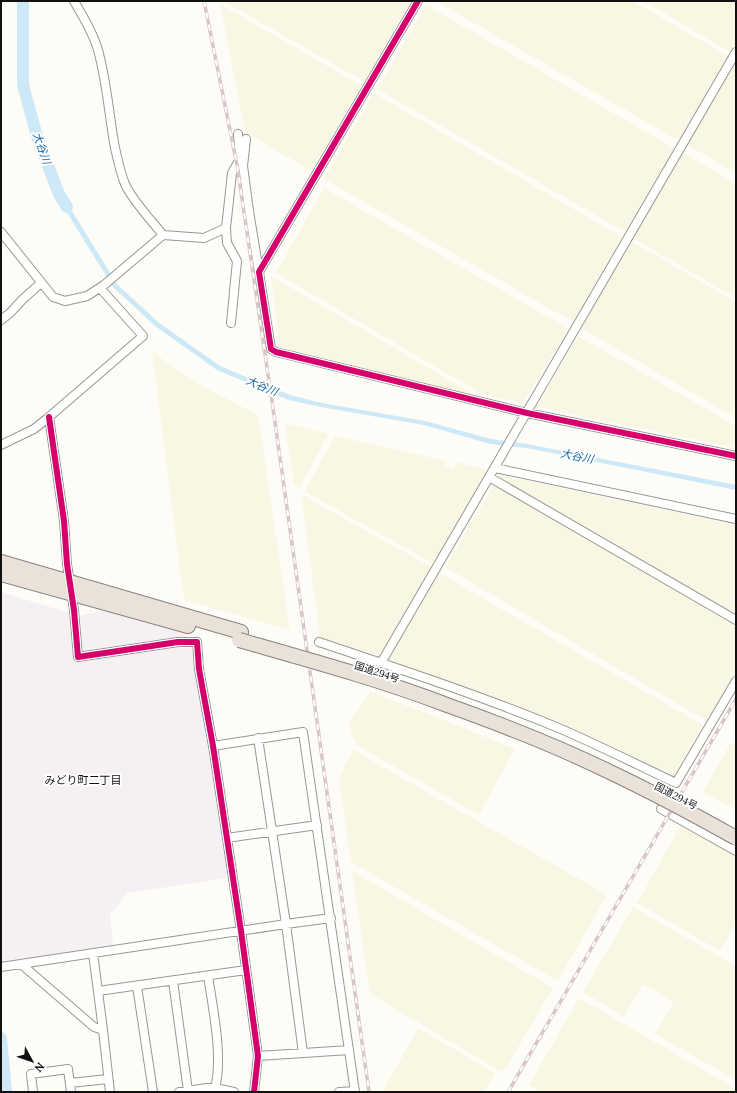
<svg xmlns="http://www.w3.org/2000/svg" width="737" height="1093" viewBox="0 0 737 1093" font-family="Lora,'Noto Sans JP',serif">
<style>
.industrial{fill:#f5f0f3}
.farmland{fill:#f9f7e4}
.water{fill:#cde8f7}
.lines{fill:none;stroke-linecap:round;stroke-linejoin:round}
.river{stroke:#cde8f7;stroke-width:12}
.street-casing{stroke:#979795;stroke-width:10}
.highway-casing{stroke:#858482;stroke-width:16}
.street{stroke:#fffffe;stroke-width:8}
.highway{stroke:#eae1d8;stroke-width:14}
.rail-casing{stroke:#d9c6c7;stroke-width:3.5}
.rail{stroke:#fff;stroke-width:2;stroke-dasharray:6;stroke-linecap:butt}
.highway-bridge-casing{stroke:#858482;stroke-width:16;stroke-linecap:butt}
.highway-bridge{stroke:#eae1d8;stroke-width:14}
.cycleway-casing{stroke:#fff;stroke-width:8}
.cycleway{stroke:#d6006c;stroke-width:6}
.labels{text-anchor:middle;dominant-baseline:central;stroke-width:4;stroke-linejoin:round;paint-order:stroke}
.street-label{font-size:10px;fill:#111;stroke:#fff}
.water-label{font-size:11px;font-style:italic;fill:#1768a6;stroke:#fff}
.neighbourhood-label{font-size:11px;fill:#111;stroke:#fff}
</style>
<rect width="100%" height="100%" fill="#fdfcf7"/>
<!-- industrial -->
<path class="industrial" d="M1,592L79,616L105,610L185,631L193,652L228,876L227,878L127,893L110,915L113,945L1,962Z"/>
<!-- farmland -->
<path class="farmland" d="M223,1H411L365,82Z
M436,1H633L728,56L679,141Z
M643,1H736V42L730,52Z
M220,4L362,86L311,171L245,132Z
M426,5L674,148L625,232L377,89Z
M736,59V173L686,144Z
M374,93L622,237L573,322L324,179Z
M682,152L736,184V298L633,238Z
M324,188L569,329L523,403L482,394L276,273Z
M631,241L736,302V418L581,328Z
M271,276L472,393L470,395L280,347Z
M578,336L736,426V448L538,407L552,380Z
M152,351L177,370L206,388L258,415L290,630L184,600Z
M285,424L294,425L328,434L300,488L294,484Z
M335,436L447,461L445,466L454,468L456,462L488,470L434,564L306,492L307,487Z
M501,475L736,525V616L498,479Z
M494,485L736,625V671L707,721L445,567Z
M304,496L431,567L380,656L320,637L302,500Z
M439,573L703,725L674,776L553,720L458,684L388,661Z
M370,692L439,718L515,749L479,815L358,746L353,738L349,724Z
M731,742L736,745V810L703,792Z
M353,750L607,895L558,981L351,862L339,778Z
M681,825L736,855V923L720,951L637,903Z
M352,871L553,988L506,1068L500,1071L370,994Z
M633,907L736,966V1080L655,1034L674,1002L643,984L624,1017L583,992Z
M579,998L736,1089V1092H541L529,1085Z
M418,1028L495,1073L484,1092H384V1089Z"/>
<!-- water -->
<path class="water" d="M61,193L117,284L158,322L220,366L290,395L322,403L425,421L491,439L527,444L736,485V490L527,448L490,444L424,425L321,407L289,400L217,370L155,326L113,287L56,195Z"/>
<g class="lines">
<!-- river -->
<path class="river" d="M23,1V85L38,140L59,194L67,207
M1,1038L6,1092"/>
<defs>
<path id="street" d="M418,1L259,272L271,349L276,352L527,413L736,456
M246,139L243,166L249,211L259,272
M226,228L232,173L240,159L238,134
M1,232L53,297L65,301L87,296L104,285L163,235C151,220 132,200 125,184C120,172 118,160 115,148C109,116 107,82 98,50C93,32 83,17 74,1
M163,235L204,238L226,228L227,243L237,261L231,323
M1,320L10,313L23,299L41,283
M49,417L64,521L67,564L74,610L78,657L178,642H197L199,669L213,746L241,931L258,1056L254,1092
M1,445L34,429L49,417L143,336L100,288
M495,468L736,519
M489,477L736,620
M319,642C400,669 482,696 561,729C600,746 638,765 676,783L736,681
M381,663L736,52
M258,738L286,924L303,1053
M213,746L303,732L355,1092
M661,809L736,851
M227,838L317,825
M93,953L103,1030L110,1092
M21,964L94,1027L103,1030
M1,967L286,924L331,918
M208,976C213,1009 224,1060 214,1092
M173,981L188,1091
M137,986L153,1092
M98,991L246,970
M258,1056L349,1050
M70,1083L108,1079
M33,1092L31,1074L68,1069L71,1092
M179,1092L207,1088H215L234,1092
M339,1092L355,1091"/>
<path id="highway" d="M1,562L241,632
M1,574L188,626"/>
</defs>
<!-- street casing -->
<use href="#street" class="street-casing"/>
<!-- highway casing -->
<use href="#highway" class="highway-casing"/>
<!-- street -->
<use href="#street" class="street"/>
<!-- highway -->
<use href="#highway" class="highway"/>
<defs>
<path id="rail" d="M204,1L237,165L273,408L369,1092
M508,1092L736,699"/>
</defs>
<!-- rail casing -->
<use href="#rail" class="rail-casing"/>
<!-- rail -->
<use href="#rail" class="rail"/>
<defs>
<path id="highway-bridge" d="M239,640C309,660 379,679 447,705C503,725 559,747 612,773C654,793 695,815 736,838"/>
</defs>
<!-- highway-bridge casing -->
<use href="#highway-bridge" class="highway-bridge-casing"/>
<!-- highway-bridge -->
<use href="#highway-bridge" class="highway-bridge"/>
<defs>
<path id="cycleway" d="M418,1L259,272L271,349L276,352L527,413L736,456
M49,417L64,521L67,564L74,610L78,657L178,642H197L199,669L213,746L241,931L258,1056L254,1092"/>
</defs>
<!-- cycleway casing -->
<use href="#cycleway" class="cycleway-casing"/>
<!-- cycleway -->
<use href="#cycleway" class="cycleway"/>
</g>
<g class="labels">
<!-- street labels -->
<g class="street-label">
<text transform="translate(377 672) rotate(18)">国道294号</text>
<text transform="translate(676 796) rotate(27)">国道294号</text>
</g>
<!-- water labels -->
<g class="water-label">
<text transform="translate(42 148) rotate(71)">大谷川</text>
<text transform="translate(262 386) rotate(23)">大谷川</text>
<text transform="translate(577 456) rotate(11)">大谷川</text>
</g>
<!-- neighbourhood labels -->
<g class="neighbourhood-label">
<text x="83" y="780">みどり町二丁目</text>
</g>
</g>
<!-- border -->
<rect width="737" height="1093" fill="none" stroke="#111111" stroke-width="4"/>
<!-- north arrow -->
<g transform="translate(32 1061) rotate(130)" stroke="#ffffff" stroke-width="3" paint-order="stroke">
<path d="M0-3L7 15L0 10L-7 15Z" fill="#111111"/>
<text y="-6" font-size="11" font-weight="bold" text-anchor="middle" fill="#111111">N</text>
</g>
</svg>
